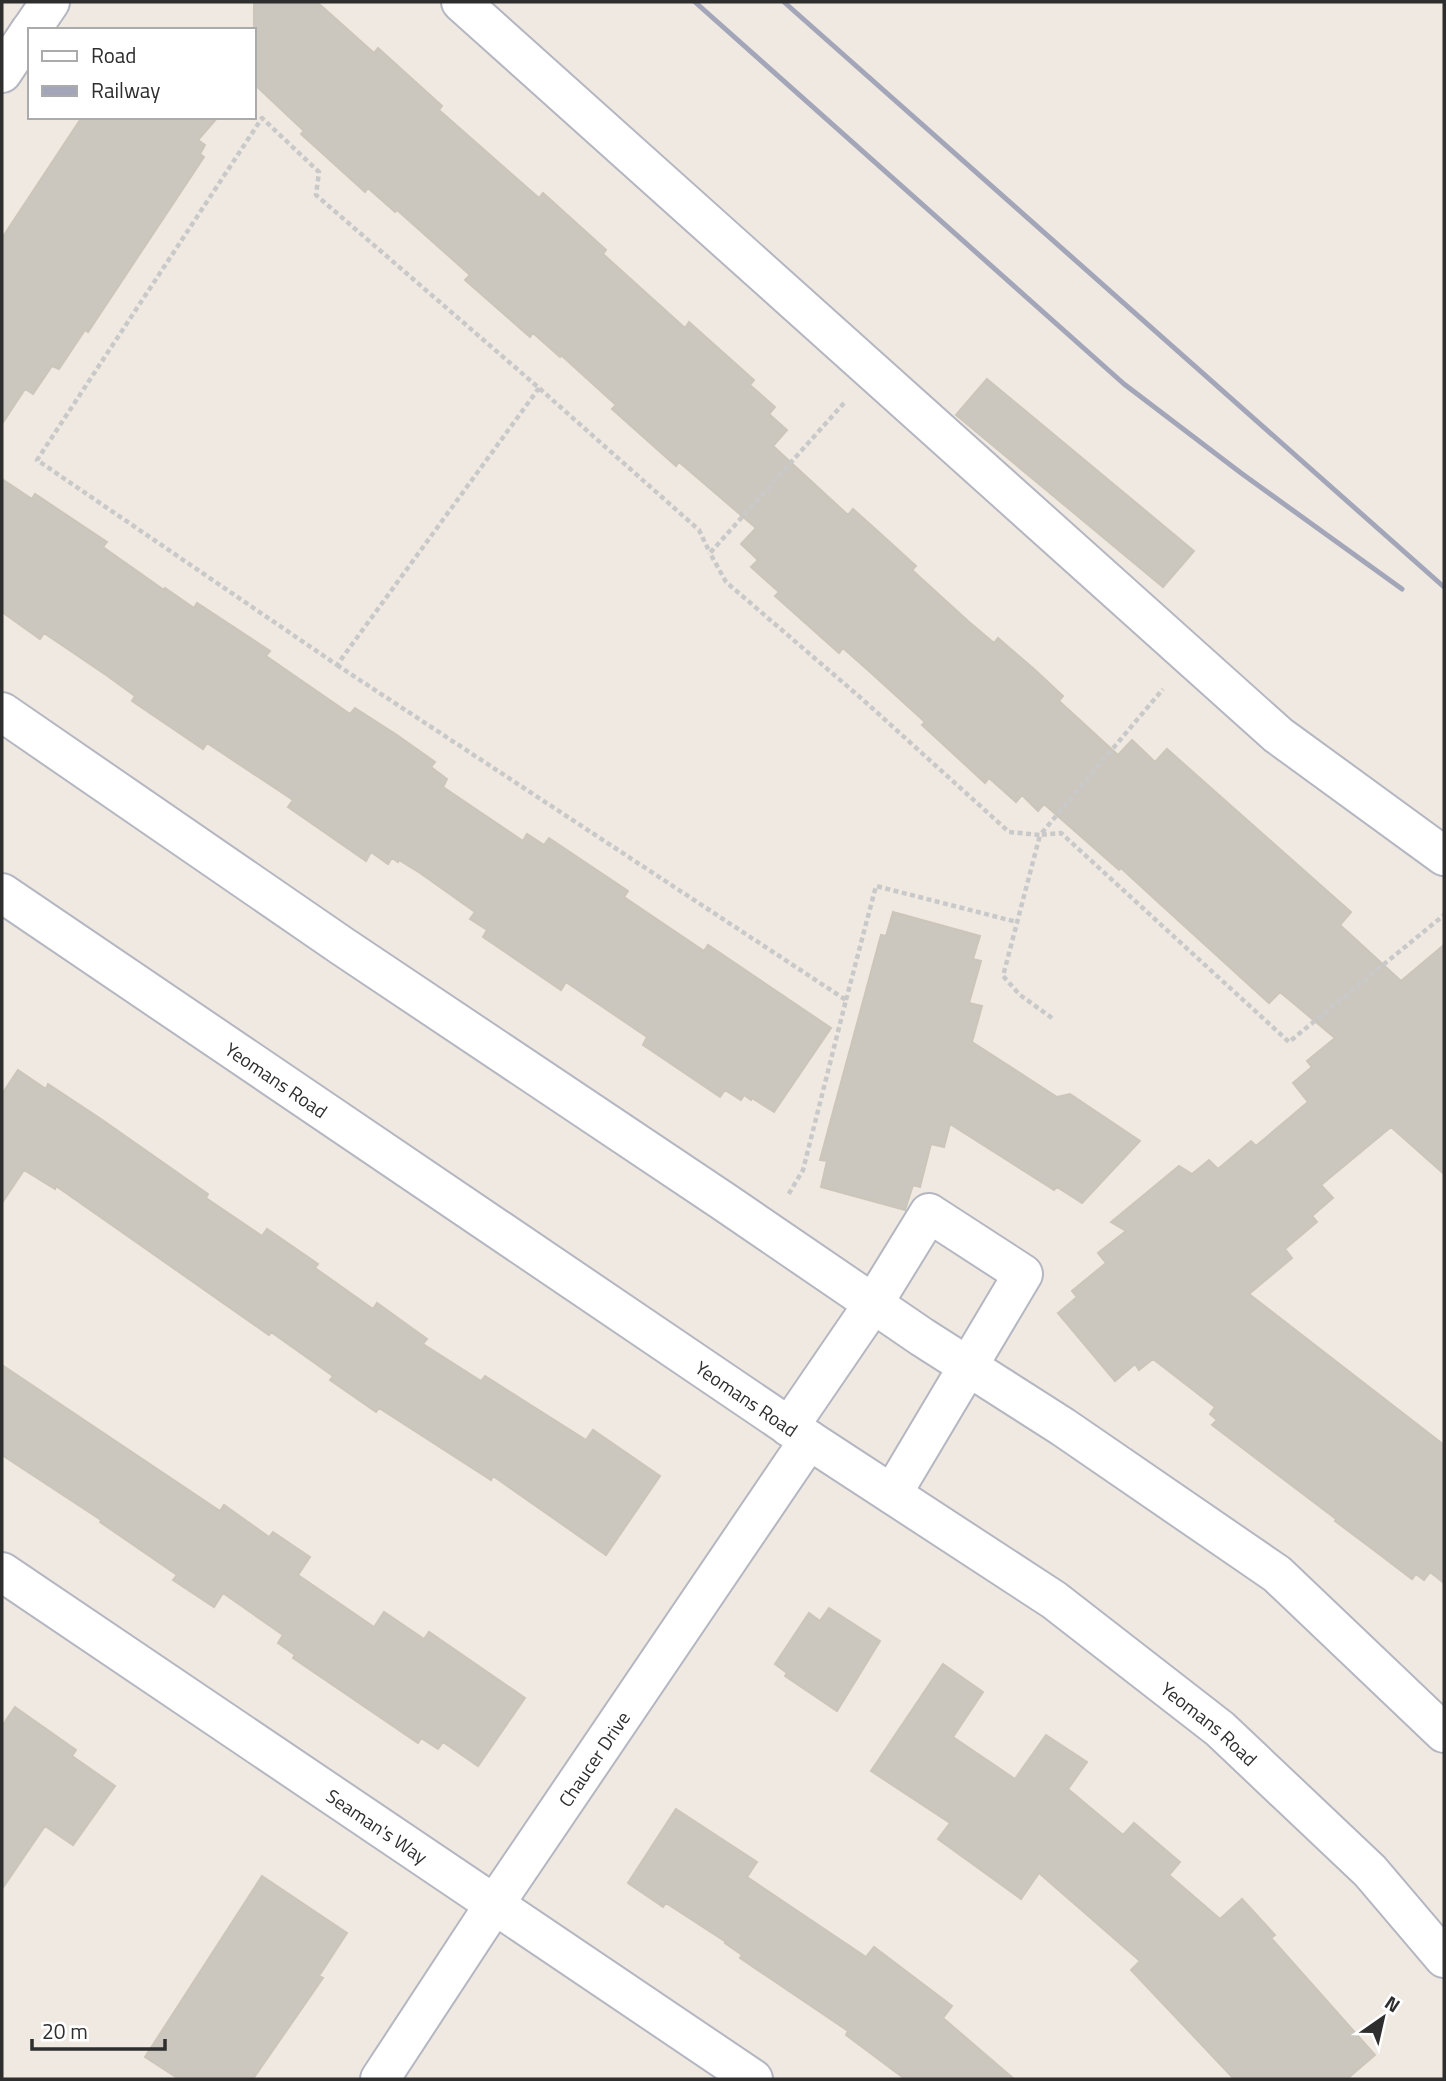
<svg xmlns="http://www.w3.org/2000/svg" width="1446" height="2081" viewBox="0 0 1446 2081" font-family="'Titillium Web',sans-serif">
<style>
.building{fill:#cbc7bf;stroke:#cbc5ba;stroke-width:2}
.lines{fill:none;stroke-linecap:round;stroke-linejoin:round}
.minor-casing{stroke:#b4b7c1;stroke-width:42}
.path{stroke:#c9c9c9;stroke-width:4.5;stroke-dasharray:5 3.5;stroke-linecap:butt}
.minor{stroke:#fff;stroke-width:38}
.rail{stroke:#a3a6b8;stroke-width:5}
.labels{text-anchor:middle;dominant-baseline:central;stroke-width:6;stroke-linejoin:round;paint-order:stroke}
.street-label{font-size:19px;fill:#2e2e2e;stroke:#fff}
</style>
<rect width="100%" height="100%" fill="#efe9e1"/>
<!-- building -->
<path class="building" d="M254,2H317L374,53L378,48L442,106L439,110L539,198L543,193L606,250L603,254L685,328L689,322L754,380L750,385L775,407L769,414L787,430L773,446L848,515L853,509L882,535L916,566L912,570L968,621L994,643L998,638L1034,669L1063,696L1059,701L1118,755L1132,740L1155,762L1167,749L1351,912L1340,925L1401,981L1444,945V1174L1391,1127L1321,1185L1333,1198L1312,1216L1317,1222L1285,1249L1292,1258L1249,1294L1444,1445V1583L1430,1572L1424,1580L1416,1574L1412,1579L1371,1548L1335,1521L1336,1519L1212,1425L1217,1420L1210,1414L1215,1407L1153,1359L1139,1370L1135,1364L1115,1381L1058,1313L1077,1297L1072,1291L1106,1263L1098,1253L1126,1231L1111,1222L1179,1166L1192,1174L1209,1160L1218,1169L1251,1141L1256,1146L1308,1102L1293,1083L1312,1067L1307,1061L1335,1038L1280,992L1269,1003L1158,902L1121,868L1119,870L1044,804L1038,811L1022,795L1016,802L989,778L985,783L922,725L925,722L870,672L843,648L839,653L775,596L779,592L751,567L758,560L741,544L756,528L679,462L676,466L631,426L612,409L616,405L561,355L560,357L533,333L530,337L465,280L470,275L397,210L395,212L368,188L365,192L301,134L304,131L254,84Z
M82,117H218L198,140L205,145L200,154L204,157L88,332L85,330L59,369L52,366L33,394L25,389L2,424V238Z
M987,379L1194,551L1163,587L956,415Z
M2,479L32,499L35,494L107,542L103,547L164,590L165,588L194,608L197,603L270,651L266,656L350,714L355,708L397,735L435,762L431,767L447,779L443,787L523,841L527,834L544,845L549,838L628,891L624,897L704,951L708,945L831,1028L774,1112L752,1098L751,1100L744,1095L741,1100L725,1090L720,1097L643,1045L647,1037L566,982L561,990L483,937L487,930L470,919L475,912L420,873L399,860L398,862L392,858L388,864L371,852L366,861L288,807L293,800L207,743L203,749L132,701L135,696L106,675L44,633L40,639L2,612Z
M893,912L980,936L973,959L981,961L969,1003L982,1006L972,1042L1057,1097L1070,1094L1140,1141L1082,1203L1057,1187L1054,1190L950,1124L944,1147L931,1144L920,1187L913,1185L905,1210L821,1187L827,1161L820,1160L881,935L886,936Z
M18,1070L46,1089L48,1084L101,1119L208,1194L206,1198L262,1236L267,1229L318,1264L315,1268L373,1309L377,1303L427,1339L423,1344L481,1381L485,1376L586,1440L593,1430L660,1476L606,1555L493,1476L491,1480L379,1408L376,1412L330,1380L333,1376L271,1332L269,1335L56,1186L55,1189L24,1170L2,1203V1094Z
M2,1365L220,1511L224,1505L269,1537L273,1532L310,1557L298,1575L374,1627L384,1612L424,1639L429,1632L525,1698L478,1766L443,1742L438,1749L421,1738L418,1743L293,1658L295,1655L278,1643L283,1635L223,1593L214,1607L173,1580L177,1575L100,1522L101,1520L2,1455Z
M829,1608L880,1641L837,1711L785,1676L787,1673L775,1664L809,1613L820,1621Z
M943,1664L983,1692L953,1737L1015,1779L1046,1735L1087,1762L1068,1789L1123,1835L1134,1823L1180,1862L1169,1875L1220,1919L1242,1899L1275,1935L1271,1938L1375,2055L1347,2079H1234L1131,1970L1140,1961L1039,1873L1021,1899L938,1839L950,1823L871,1771Z
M15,1707L76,1750L72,1756L115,1786L73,1845L45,1826L2,1889V1726Z
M676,1809L757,1862L747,1877L866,1957L874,1947L952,2006L943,2018L1014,2079H905L846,2035L848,2031L740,1958L742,1955L725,1943L726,1942L666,1903L663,1907L628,1883Z
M262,1876L347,1933L319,1976L323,1978L253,2079H179L145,2057Z"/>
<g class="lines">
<defs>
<g id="minor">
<path d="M461,2L1278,735L1444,856"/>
<path d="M31,30L50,2"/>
<path d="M2,73L30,31"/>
<path d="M2,712L342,946L723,1201L922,1337L1063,1427L1277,1574L1444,1733"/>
<path id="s1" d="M2,893L809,1440L1054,1600L1220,1729L1370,1871L1444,1958"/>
<path d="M789,1427L873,1304L929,1213L1023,1274L892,1494"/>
<path id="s2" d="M2,1572L753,2079"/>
<path id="s3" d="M380,2079L494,1905L809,1440"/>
</g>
</defs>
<!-- minor casing -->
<use href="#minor" class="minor-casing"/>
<!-- path -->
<path class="path" d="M539,388L337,665L37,460L262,118L319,172L316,195L539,388L699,530L710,553
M844,403L710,553L726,582L861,698L1009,832L1040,835L1163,689
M337,665L846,1000L803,1170L788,1195
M846,1000L876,886L1017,922
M1052,1018L1020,995L1003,976L1040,835L1061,833L1289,1042L1444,915"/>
<!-- minor -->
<use href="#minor" class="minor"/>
<!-- rail -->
<path class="rail" d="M695,2L1124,384L1241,473L1402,589
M784,2L1444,587"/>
</g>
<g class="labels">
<!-- street labels -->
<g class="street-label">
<text stroke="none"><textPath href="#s1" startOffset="332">Yeomans Road</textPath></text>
<text stroke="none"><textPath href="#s1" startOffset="900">Yeomans Road</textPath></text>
<text stroke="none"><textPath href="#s1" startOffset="1466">Yeomans Road</textPath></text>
<text stroke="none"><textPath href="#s3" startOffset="385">Chaucer Drive</textPath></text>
<text stroke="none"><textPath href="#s2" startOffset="453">Seaman's Way</textPath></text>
</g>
</g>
<!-- border -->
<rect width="1446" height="2081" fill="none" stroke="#2e2e2e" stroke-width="7"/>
<!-- legend -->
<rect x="28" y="28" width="228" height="91" fill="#ffffff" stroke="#ababab" stroke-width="2"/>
<rect x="42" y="51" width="35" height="10" fill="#ffffff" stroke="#ababab" stroke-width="2"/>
<text x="91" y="63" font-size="21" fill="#2e2e2e">Road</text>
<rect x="42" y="86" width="35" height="10" fill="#a3a6b8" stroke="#ababab" stroke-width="2"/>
<text x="91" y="98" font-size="21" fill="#2e2e2e">Railway</text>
<!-- north arrow -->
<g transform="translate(1383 2018) rotate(34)" stroke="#ffffff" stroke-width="5" paint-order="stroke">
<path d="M0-5L12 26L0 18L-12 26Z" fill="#2e2e2e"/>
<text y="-10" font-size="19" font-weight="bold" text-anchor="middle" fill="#2e2e2e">N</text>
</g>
<!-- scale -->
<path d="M32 2039v10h133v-10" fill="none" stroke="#2e2e2e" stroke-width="3.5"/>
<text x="42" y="2039" font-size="21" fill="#2e2e2e" stroke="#ffffff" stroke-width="5" paint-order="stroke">20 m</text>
</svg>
